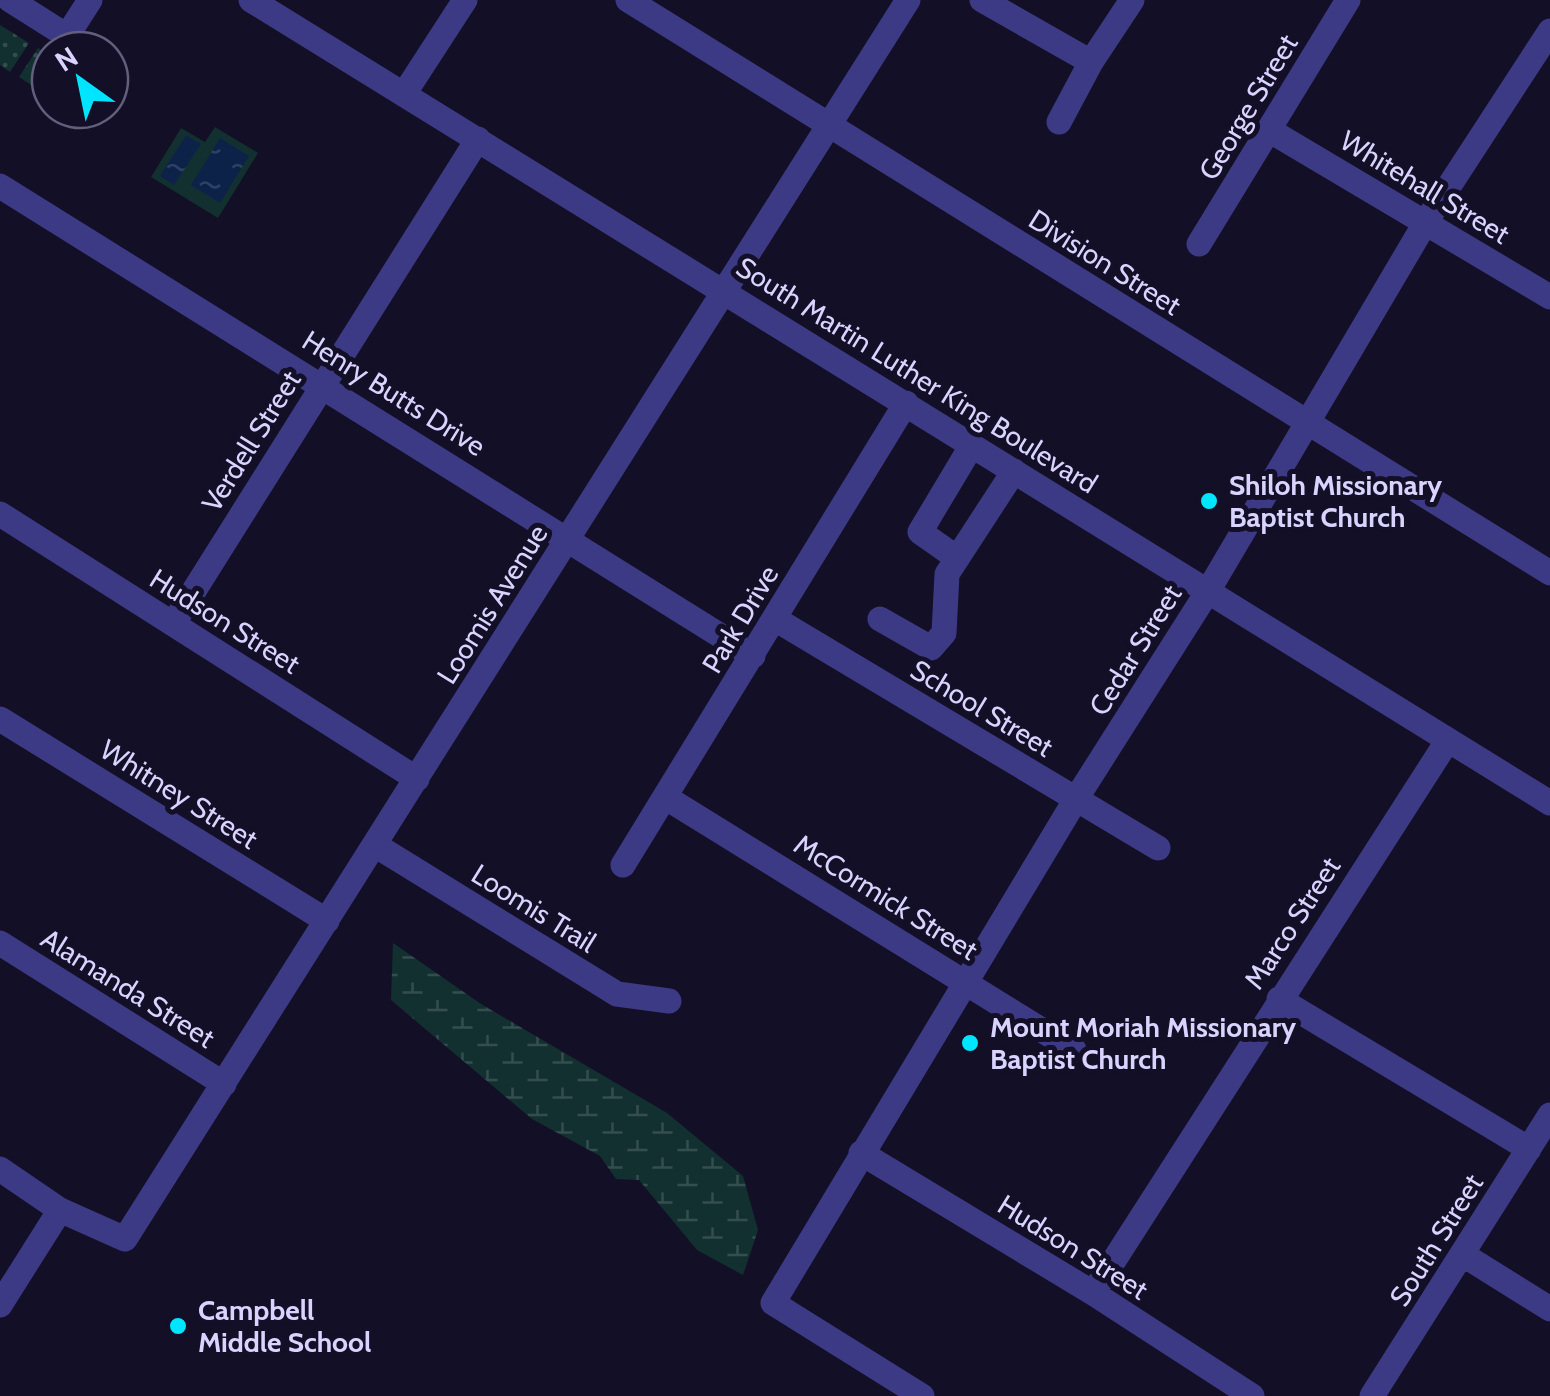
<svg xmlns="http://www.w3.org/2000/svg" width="1550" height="1396" viewBox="0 0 1550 1396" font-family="Cabin,sans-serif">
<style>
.green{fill:url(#green-dots)}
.wetland{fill:url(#wetland-marsh)}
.pitch{fill:#12302f}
.water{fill:url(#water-ripples)}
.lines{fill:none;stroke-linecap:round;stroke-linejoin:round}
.minor{stroke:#3d3a85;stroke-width:25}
.poi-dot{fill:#00e5ff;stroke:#130f26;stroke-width:4}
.labels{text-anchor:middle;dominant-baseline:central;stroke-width:10;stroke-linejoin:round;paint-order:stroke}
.street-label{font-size:28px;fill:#d9d4ff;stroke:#130f26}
.poi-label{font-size:28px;font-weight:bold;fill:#d9d4ff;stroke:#130f26;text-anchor:start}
</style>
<defs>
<pattern id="green-dots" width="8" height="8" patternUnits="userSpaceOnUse" patternTransform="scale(2.5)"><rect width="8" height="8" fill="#12302f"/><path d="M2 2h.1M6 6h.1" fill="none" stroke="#344d4e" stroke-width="1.8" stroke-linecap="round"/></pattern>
<pattern id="wetland-marsh" width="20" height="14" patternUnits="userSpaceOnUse" patternTransform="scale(2.5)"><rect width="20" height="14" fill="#12302f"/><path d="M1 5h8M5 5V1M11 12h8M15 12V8" fill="none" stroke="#344d4e"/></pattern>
<pattern id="water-ripples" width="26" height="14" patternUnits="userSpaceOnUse" patternTransform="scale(2.5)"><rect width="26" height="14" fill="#0c2248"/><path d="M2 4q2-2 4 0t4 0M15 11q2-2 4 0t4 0" fill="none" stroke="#2f4163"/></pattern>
</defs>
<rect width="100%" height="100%" fill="#130f26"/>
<!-- green -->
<path class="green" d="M0,25L29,43L10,72L0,65Z
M38,48L50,56V97L19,77Z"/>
<!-- wetland -->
<path class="wetland" d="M393,943L481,1004L667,1113L743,1176L758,1230L743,1275L697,1250L639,1180L616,1179L600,1156L532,1119L391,1000Z"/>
<!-- pitch -->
<path class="pitch" d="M215,127L258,153L218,218L151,177L181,128L205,142Z"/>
<!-- water -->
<path class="water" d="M186,135L201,144L174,185L160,176Z
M220,138L249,156L220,203L191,185Z"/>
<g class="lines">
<!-- minor -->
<path class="minor" d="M10,0L67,36L90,0
M251,0L1550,803
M628,0L1550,573
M982,0L1091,62
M404,94L465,0
M1059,122L1091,62L1132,0
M1269,130L1550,297
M0,186L753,656
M1199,244L1348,0
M0,514L417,779
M957,558L920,532L972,445
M775,619L1158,848
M880,619L931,648L944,633L947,574L1014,471
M173,624L478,139
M0,719L327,921
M665,797L1074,1050
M375,845L617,994L669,1001
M623,865L906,403
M0,943L224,1084
M1279,999L1529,1149
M861,1153L1093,1293L1252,1396
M0,1169L60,1210L125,1239L908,0
M1462,1254L1550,1309
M1093,1293L1448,740
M0,1305L60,1210
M922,1396L773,1303L1076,799L1208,591L1427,220L1550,31
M1372,1396L1550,1115"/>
</g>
<!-- markers -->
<g class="poi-dot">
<circle cx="1209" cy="501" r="10"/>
<circle cx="970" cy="1043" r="10"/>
<circle cx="178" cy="1326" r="10"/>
</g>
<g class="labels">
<!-- street labels -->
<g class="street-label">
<text transform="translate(1248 107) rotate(-59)">George Street</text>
<text transform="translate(1425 187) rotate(31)">Whitehall Street</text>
<text transform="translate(1105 262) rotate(32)">Division Street</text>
<text transform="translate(917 375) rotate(32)">South Martin Luther King Boulevard</text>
<text transform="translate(394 393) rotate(32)">Henry Butts Drive</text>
<text transform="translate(251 441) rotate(-58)">Verdell Street</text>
<text transform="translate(492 604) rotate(-58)">Loomis Avenue</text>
<text transform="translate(740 619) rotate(-59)">Park Drive</text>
<text transform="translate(225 621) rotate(32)">Hudson Street</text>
<text transform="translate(1135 650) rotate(-58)">Cedar Street</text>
<text transform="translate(982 708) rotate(31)">School Street</text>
<text transform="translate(179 794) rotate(32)">Whitney Street</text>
<text transform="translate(886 897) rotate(32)">McCormick Street</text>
<text transform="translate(534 908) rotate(32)">Loomis Trail</text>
<text transform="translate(1292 923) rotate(-57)">Marco Street</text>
<text transform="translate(128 988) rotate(32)">Alamanda Street</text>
<text transform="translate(1436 1240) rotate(-58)">South Street</text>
<text transform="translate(1073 1247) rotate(32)">Hudson Street</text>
</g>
<!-- poi labels -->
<g class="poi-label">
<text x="1229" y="485">Shiloh Missionary<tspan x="1229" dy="32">Baptist Church</tspan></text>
<text x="990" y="1027">Mount Moriah Missionary<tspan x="990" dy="32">Baptist Church</tspan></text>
<text x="198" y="1310">Campbell<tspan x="198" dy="32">Middle School</tspan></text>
</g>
</g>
<!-- north arrow -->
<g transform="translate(80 80) rotate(327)"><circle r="48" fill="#130f26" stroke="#625e7d" stroke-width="2.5"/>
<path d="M0-8L18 38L0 25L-18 38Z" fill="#00e5ff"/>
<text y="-15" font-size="28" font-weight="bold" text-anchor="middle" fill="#d9d4ff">N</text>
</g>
</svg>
